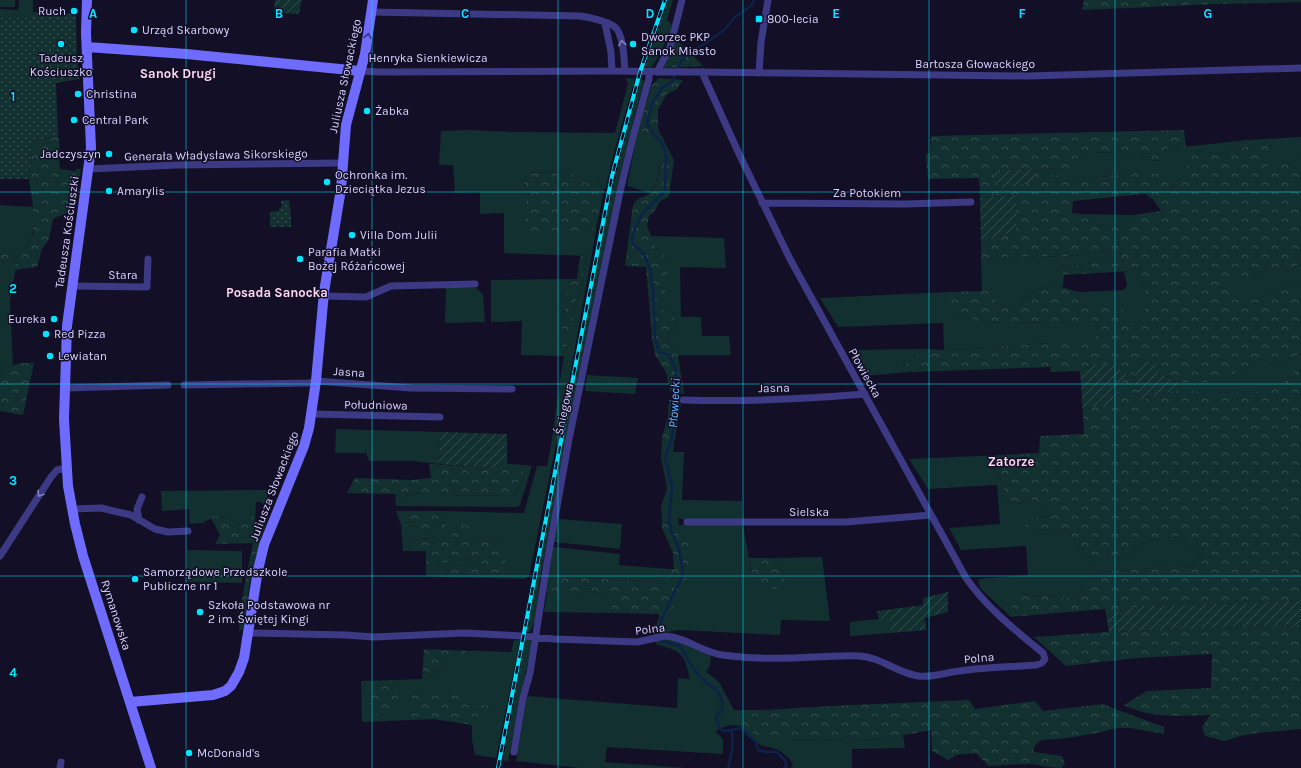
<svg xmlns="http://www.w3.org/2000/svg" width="1301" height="768" viewBox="0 0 1301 768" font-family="Karla,sans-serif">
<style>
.grass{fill:#12302f}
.forest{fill:url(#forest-crowns);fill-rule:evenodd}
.park{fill:url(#park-dots)}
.garden{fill:url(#garden-furrows)}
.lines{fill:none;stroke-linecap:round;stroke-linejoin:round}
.stream{stroke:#0c2248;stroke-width:2.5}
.street{stroke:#3d3a85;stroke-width:7}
.secondary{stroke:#6f6bff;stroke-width:10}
.rail-casing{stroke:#00e5ff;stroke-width:4}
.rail{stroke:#130f26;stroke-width:2.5;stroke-dasharray:8;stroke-linecap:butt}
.oneway{stroke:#38347d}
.oneway2{stroke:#837fbc}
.grid{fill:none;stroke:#00e5ff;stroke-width:1;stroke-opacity:0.55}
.poi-dot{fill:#00e5ff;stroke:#130f26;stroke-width:1.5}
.labels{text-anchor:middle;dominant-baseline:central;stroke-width:3;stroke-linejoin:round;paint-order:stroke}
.poi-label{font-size:12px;fill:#d9d4ff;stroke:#130f26;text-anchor:start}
.street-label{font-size:12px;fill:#d9d4ff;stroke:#130f26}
.neighbourhood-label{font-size:13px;font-weight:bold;fill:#ffd6f0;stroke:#130f26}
.water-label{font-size:13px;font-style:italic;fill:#62b6ff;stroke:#130f26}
.grid-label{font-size:13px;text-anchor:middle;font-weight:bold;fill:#00e5ff;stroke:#130f26;stroke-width:3;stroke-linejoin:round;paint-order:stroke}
</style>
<defs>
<pattern id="forest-crowns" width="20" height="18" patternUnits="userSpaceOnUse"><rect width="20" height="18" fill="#12302f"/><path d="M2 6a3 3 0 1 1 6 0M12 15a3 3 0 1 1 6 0" fill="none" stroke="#344d4e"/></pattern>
<pattern id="park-dots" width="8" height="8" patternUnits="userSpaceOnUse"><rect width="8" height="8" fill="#12302f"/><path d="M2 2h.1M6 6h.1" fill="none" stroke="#344d4e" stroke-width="1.8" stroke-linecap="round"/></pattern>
<pattern id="garden-furrows" width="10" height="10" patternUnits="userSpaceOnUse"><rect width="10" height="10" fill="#12302f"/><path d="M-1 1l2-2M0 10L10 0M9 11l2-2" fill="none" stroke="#344d4e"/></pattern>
</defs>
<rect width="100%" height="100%" fill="#130f26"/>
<!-- grass -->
<path class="grass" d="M0,0H15V7H0Z
M19,0H33V12L28,18H0V9L18,10Z
M668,0H673L667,20L671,24L672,28L659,56L651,68L645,67Z
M625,78L635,79L616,145L605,190H604L596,179L585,185L569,172L526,173L524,185L529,196L589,232L597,226L568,387L529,576L524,579L486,578L501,573L499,543L470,538L448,529L442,516V511L524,513L537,466H547C555,429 557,393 564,356L521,355L522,321L491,322V280L570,279L563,317L573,324L574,305L580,292L587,256L504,253V213L480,214V192L455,193L453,165H439L441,131L468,130L516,132L615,133L628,83Z
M640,79L645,81L635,113L620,178L565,442C558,491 547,539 539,587C537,601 538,620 530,632H526L605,222L627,129L640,83Z
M638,128L648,135L660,133L674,160L661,163L656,183L650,193L627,186Z
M1301,137V158L1291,163L1266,169L1271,144L1252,145L1222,154L1187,150V174L1175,183L1172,190L1135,173L1091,178L1035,174L1037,169L1072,168L1073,161L1088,153L1123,152L1144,159L1161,161L1165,149L1246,140Z
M76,169H81L78,189L71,187V193H74V197L77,198L75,210L71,211L67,185L75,182Z
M0,205L33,207C33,233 36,237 17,257L0,246Z
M1082,214L1133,215L1123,228L1095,225Z
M650,236L724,238L726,268L680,267L681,317H701L702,336H729L731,355H678L668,342L669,332L676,328L675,313L662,310L657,303L658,297L665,299L667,258L656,248Z
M1105,251L1121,253L1117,260L1071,266L1058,265L1056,270L1064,275L1063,287L1057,286L1036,289L1016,308L995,307V289L982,291L981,259L1040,256L1061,257Z
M1301,258V285L1289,287L1253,300H1230V276H1251L1269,270L1292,272Z
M17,260L10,302L13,365L2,368L0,374V265L5,262Z
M1140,267L1145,288V314L1136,325L1078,308L1079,292L1124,290L1127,285L1124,272Z
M446,287L476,288L483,294L485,322L445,323Z
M949,292L945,297L955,315L978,321L1001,323L1059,322L1081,326H1097V336L1086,343H1051L944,350L943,323L838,327L820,298Z
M926,349L903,366L911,372L863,376L850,350Z
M1301,353V369L1295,371L1284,382L1266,391L1208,393L1182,389L1178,382L1220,381L1236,372L1258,364L1285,361Z
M587,375L638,378L635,394L585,391Z
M336,429L441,432L438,464L413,461H369L366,453H335Z
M662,438L666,442L674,444L673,452H684L682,500L742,501V519L684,520L678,518L679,526L683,524L743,525L751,570L786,586C784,574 781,567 773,558L822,557L830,621L781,620L780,635L678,630L653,635L659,617L669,615L680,527L662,521L661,507L667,488L661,458Z
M1003,455L996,465L1007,500L1020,504L1031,499L1043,505L1055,509L1054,515L1036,518H1025L1033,531L1048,529L1070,532L1080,553L1090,562L1106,558L1131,554L1140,543L1177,536L1202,554L1191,565L1105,572L1084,584L1077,595L1071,598L1018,594L1011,607L1021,616L1011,617L980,588L978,579L1028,575L1026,546L961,550L949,528L1000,524L997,485L928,489L909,459Z
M523,465L532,466L520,505L517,507L396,506L395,494L401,497L422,492L425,500L438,496L513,495L524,481Z
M267,490V497H270L269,507L264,505L261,502H256L255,524H264L266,518H268L259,543H253L252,536L255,524H239L234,521L215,516L203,523L190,524L189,509L162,511L161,491Z
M559,519L622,524L620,549L554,542Z
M401,525L416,527L425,530L438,527V537L413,540L409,551H403Z
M555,547L620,554L619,565L669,569L667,584L564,576H553L546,589L552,549Z
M187,550L242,551V583L187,582Z
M480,558L479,566L449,571L442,577L426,576L442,563Z
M245,582H250L248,596L243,594Z
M590,591L607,594L612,613L544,612L547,594H576Z
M247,604L243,629L239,631L240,610Z
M879,619L889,620L890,633L850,636V622Z
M669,638L711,656L710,666L706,672L719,682L734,710L785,740L823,739L848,741L889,738L903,735L905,748L852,749V768H791L793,765L789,758L777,749L760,745L741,726L729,725L715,731L723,739V754L607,747L605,762L687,768H580L516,761L527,696L677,708L678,678L690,679C684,652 682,652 656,644L655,642Z
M514,640H520L496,758L475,755L472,740V725L490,717L496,706L466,704L432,691L419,690L412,694V720L362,722L361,681L370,688L371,701L392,691L394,680L422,679L426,680C433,672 459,652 470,651C483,650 498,652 511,652Z
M525,640H530L532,644L525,676L508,762L503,760Z"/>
<!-- forest -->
<path class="forest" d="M1084,0H1301V2L1216,4L1082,10Z
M675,38L703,66L661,68Z
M659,78L683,80L677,89L667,94L658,109V128L660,133L648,135L638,128L652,85Z
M1184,130L1186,147L1165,149L1162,161L1144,159L1123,152L1088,153L1073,161V168L993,170L1091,178L1135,173L1160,174L1172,190L1175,183L1187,174V150L1222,154L1252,145L1271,143L1267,168L1291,163L1301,158V258L1292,272L1269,270L1251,276H1231L1230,300H1253L1289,287L1301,285V353L1285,361L1258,364L1236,372L1220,382H1178L1158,373L1140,363L1134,372L1135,383L1141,401L1153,396L1182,389L1208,393L1266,391L1284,382L1295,371L1301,369V600L1255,603L1141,606L1106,614L1105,609L1021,616L1011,607L1010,598L1018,594L1072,598L1077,595L1084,584L1105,572L1191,565L1202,554L1177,536L1140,543L1131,554L1106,558L1090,562L1080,553L1070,532L1048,529L1033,531L1021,522L1025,518H1036L1054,515V509L1043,505L1031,499L1020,504L1007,500L996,465L1003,455L1039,453L1040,436L1084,434L1083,414L1091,407V365L1080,371L1050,372L1051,367L911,372L903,366L926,349L947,350L1051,343H1085L1097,336L1096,326H1081L1059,322L1001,323L978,321L955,315L944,297L949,292L982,291L995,289V307L1016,308L1036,289L1057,286L1079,292L1078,308L1101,307L1126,311L1136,325L1145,313V288L1140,267L1129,271L1064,275L1056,270L1058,265L1071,266L1117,260L1121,253L1105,251L1061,257L1040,256L981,259V242L1016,231L1015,195L980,198L979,178L928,179L926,154H930L931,136ZM1145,194L1153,199L1161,211L1133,215L1123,228L1095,225L1082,214L1072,213L1073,201Z
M58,135C61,146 58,157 60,169L76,171L75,182L67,185L71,211L53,219L49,239L42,249L37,267L15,270L16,260L5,262L0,265V246L17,257L27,246L33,234V207L29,179L32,142Z
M674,160L669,196L659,202L656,209L649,216L647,226L656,248L667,258V278L665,300L658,298L657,303L662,310L675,313L676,328L669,332L668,342L678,355L684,394L670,391L666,372L655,355L652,338L646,267L625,266L633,205C639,195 644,199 650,193C657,186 659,172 661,163Z
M569,172L581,179L585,184L590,178L596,179L604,190C602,197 599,221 596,226C584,243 543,232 525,230L526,202L529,196L524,185L526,173Z
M580,256H587L580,292L574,305L573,324L566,347H562C562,323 565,303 570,279H577Z
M21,363H34L23,415L0,411V374L2,368Z
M669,402L681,404L674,444L666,442L662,438L668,416Z
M429,464L492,468L507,464L523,465L524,481L513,495L438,496L425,501L421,492L401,497L395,494L347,493L355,478L412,480L431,478Z
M396,511H442V516L448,529L465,525L472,528L470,538L499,543L506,561L501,573L486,578L442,577L449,571L478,566L480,558L442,563L426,576V551H409L413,540L438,537V527L425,530L416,527L401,525Z
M245,515L254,517C256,526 252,533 253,542L259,543L250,582H245L253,543L215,544L220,535L211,518L215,516L234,521L239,524Z
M662,521L680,527L691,550L689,575L669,615L659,617V614L612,613L607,594L590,591L576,594H547L546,589L553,576H564L667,584L669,569H674L673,553L662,528Z
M749,558H773C781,567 784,574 786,586C782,587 777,589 773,589C756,589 751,571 749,558Z
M243,594L248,596L247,604L240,610Z
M1301,625V729L1257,733L1241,736L1224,741L1205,736L1202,727L1210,715C1180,716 1152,719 1124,705L1147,691L1211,688L1212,654L1136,658L1066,666L1034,637L1109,632Z
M424,649L468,651C453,659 437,667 426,680L422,679Z
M394,680L392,691L400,700L396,704L393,714L376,715L371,701L370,688L361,681Z
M419,690L454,691L466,694L467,704L497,706L490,717L472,725L434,719L412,720V694Z
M969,700L975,709L1035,701L1043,711L1102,704L1164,727V734L1130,728H1117L1097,733L1067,738L1042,740L1035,745L1033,752L1062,756L1065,764L1061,768L1047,767L1031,764L988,766L976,753L957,755L948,760L932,751L931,730L889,738L848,741L823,739L785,740L761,739L743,724L734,710H765L831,706Z"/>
<!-- park -->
<path class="park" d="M33,12L76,14L77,62L80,79L56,83L58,135L32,142L29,179H0V18H28Z
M289,200L291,218V227H270V212L279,211V208L282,207L281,201Z"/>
<!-- garden -->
<path class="garden" d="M275,0H302L299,14L274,13Z
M1037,169L1034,181L1016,186L996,188L993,182V170Z
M1016,195V231L981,242L980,198Z
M1154,360L1158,373L1178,382L1182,389L1153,396L1141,401L1135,383L1134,371L1140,363Z
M1110,363L1127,375L1109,406L1091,407L1083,414L1080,371L1091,365Z
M441,432L507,434V464L492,468L438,464Z
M948,592V612L925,618L926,630L890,633L889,621L879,619L877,611L923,605V598Z
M1301,600V625L1109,632L1106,614L1141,606L1255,603Z"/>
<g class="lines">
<!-- stream -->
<path class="stream" d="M754,0L752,5L735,17L725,29L709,41L687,54L681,61L672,82L662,88L652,104L647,123L654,135L661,142L666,153L665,191L642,214L635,228L632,237L633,244L644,254L650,269L653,288L655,338L659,352L669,355L676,371L677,392L672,438L665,458L672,486L669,521L672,533L679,549L683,571L681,581L674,592L660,624L659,634L662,641L680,646C686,655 691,667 699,676C710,687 725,691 722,710L717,715L716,719L720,729L725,731L741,728L756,742L758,750L765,752H777L786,762V767L784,768
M728,768C731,756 735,743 731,730"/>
<!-- street -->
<path class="street" d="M372,12L580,16C588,17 611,22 616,28C624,37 624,60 625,71
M605,23L611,52L612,71
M360,71L379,72L612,71L1028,76L1301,68
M657,72L670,47L682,0
M759,73L761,42L768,0
M89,169L177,165L344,163
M762,203L906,204L971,202
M73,286L147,287L148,259
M324,296L366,297L391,286L475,284
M184,385L309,383L316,381L411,388L512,389
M65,388L168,385
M683,400C743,402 804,399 865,394
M312,414L440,417
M72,509L101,508L131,515L155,529L168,532L188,531
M139,520L137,509L142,497
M687,522H846L931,515
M0,556L51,477L57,470L66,468
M249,633L346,635L374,637L464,633L523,636L554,639L637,642L665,636C685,637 702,652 722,655C752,659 784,659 813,657C828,657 844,655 859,656C881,657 897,673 918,676C932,678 947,672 960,671C985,667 1011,667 1036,665L1042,663L1045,659L1043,653C1015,630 987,608 966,578L790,259L740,156L702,72
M514,752L523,698L530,673L547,563L569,439L620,192L634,133L649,79V72
M60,768L61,762"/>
<!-- secondary -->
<path class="secondary" d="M87,0L86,33L91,148L67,326L64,419L68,486L75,524L83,556L151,768
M87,47L186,54L360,71
M130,702L213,695L225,691L231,686L239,672L244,658L258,570L264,545L304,446L309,428L316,381L324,292L341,189L346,125L365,54L373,0"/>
<defs>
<path id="rail" d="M498,768L612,176L640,72L665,0"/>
</defs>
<!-- rail casing -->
<use href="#rail" class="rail-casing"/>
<!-- rail -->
<use href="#rail" class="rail"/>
</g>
<!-- one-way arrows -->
<defs><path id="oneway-chevron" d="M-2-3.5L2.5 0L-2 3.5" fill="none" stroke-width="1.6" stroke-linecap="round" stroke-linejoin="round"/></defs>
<use class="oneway" href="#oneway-chevron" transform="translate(368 36) rotate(-80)"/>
<g class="oneway2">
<use href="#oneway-chevron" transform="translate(622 43) rotate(-100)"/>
<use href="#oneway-chevron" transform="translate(40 494) rotate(123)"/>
</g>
<!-- grid -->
<path class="grid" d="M186,0V768M372,0V768M558,0V768M743,0V768M929,0V768M1115,0V768M0,192H1301M0,384H1301M0,576H1301"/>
<!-- markers -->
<g class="poi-dot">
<circle cx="74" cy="11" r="4"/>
<rect x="755" y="15" width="8" height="8" rx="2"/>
<circle cx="134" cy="30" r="4"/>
<circle cx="61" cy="44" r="4"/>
<circle cx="633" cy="44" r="4"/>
<circle cx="78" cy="94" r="4"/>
<circle cx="367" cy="111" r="4"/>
<circle cx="74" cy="120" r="4"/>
<circle cx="109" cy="154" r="4"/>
<circle cx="327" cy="182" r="4"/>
<circle cx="109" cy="191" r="4"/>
<circle cx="352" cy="235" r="4"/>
<circle cx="300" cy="259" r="4"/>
<circle cx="54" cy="319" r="4"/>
<circle cx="46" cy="334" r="4"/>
<circle cx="50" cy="356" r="4"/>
<circle cx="135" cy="579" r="4"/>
<circle cx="200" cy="612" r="4"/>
<circle cx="189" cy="753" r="4"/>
</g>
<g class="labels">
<!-- poi labels -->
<g class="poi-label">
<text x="66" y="11" text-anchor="end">Ruch</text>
<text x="767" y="19">800-lecia</text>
<text x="142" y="30">Urząd Skarbowy</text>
<text x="641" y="37">Dworzec PKP<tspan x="641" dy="14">Sanok Miasto</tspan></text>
<text x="61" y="58" text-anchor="middle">Tadeusz<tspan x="61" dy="14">Kościuszko</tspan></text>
<text x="86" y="94">Christina</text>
<text x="375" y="111">Żabka</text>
<text x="82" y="120">Central Park</text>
<text x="101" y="154" text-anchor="end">Jadczyszyn</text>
<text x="335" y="175">Ochronka im.<tspan x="335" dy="14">Dzieciątka Jezus</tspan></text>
<text x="117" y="191">Amarylis</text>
<text x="360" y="235">Villa Dom Julii</text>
<text x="308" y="252">Parafia Matki<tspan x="308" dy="14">Bożej Różańcowej</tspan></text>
<text x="46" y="319" text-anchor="end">Eureka</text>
<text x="54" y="334">Red Pizza</text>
<text x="58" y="356">Lewiatan</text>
<text x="143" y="572">Samorządowe Przedszkole<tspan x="143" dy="14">Publiczne nr 1</tspan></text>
<text x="208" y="605">Szkoła Podstawowa nr<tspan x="208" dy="14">2 im. Świętej Kingi</tspan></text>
<text x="197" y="753">McDonald's</text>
</g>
<!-- street labels -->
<g class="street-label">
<text x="428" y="58">Henryka Sienkiewicza</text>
<text x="975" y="64">Bartosza Głowackiego</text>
<text transform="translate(345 76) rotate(-78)">Juliusza Słowackiego</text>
<text transform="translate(216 155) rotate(-1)">Generała Władysława Sikorskiego</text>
<text x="867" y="193">Za Potokiem</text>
<text transform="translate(67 232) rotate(-82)">Tadeusza Kościuszki</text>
<text x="123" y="275">Stara</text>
<text transform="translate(349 372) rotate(4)">Jasna</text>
<text transform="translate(865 373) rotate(61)">Płowiecka</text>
<text transform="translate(774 388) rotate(-1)">Jasna</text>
<text transform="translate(376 405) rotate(1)">Południowa</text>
<text transform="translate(564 409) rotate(-78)">Śniegowa</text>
<text transform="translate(274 486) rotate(-69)">Juliusza Słowackiego</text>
<text x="809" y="512">Sielska</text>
<text transform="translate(116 615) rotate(72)">Rymanowska</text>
<text transform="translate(650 629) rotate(-7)">Polna</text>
<text transform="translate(979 658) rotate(-5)">Polna</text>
</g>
<!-- neighbourhood labels -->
<g class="neighbourhood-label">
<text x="178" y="73">Sanok Drugi</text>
<text x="277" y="292">Posada Sanocka</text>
<text x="1011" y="461">Zatorze</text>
</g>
<!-- water labels -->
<g class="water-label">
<text transform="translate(674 403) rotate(-87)">Płowiecki</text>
</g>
</g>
<g class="grid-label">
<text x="93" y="18">A</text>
<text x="279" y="18">B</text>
<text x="465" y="18">C</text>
<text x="650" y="18">D</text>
<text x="836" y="18">E</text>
<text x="1022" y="18">F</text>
<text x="1208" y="18">G</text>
<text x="13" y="101">1</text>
<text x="13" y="293">2</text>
<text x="13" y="485">3</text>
<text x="13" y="677">4</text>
</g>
</svg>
